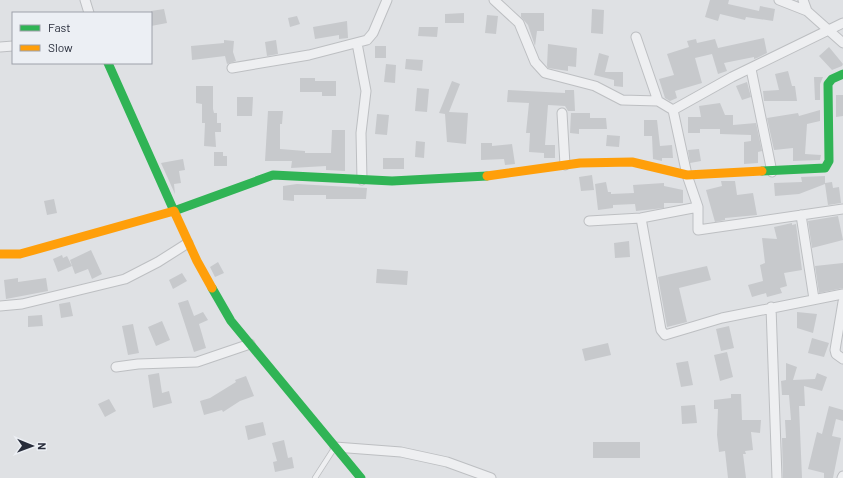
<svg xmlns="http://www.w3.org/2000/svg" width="843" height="478" viewBox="0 0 843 478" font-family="Barlow,sans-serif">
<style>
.building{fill:#c7c9cc}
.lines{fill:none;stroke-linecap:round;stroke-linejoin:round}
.lane-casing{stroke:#bdbfc2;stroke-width:6}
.street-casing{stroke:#bdbfc2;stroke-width:11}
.lane{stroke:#eeeff1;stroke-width:4.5}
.street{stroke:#eeeff1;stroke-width:9}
.fast{stroke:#30b455;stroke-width:9}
.slow{stroke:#ff9f0a;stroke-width:9}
</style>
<rect width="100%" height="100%" fill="#dfe1e4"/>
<!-- building -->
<path class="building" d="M710,0H729L728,4L759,11L760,6L775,9L773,21L746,17L745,20L720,14L718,21L705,17Z
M164,9L167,23L151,26V11Z
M592,9L604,10L603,34L591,33Z
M464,13V23H445V14Z
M521,13H544V31H537L535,46L528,25L521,17Z
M487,15L498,16L496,34L485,33Z
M297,16L300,24L290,27L288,18Z
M347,21L348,38L339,39V35L315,39L313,27Z
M419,27H438L437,37L418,36Z
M764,38L767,53L757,58L754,59V57L724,63L727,71L718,74L712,54L695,58L702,83L675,91L677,98L670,101L665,98L659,79L674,75L667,54L689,47L687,41L696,39L697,43L715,39L718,48Z
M224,40L234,41L233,52L236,61L227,64L225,56L192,60L191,46L224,43Z
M276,40L278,54L267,56L265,42Z
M548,44L577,48L576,67L568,66V71L548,68L547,66Z
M375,46H386V58H375Z
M829,47L843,64L842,66L832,70L819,56Z
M599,53L609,56L605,72H623V87L614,86V80L594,75Z
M406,59L423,60L422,71L405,69Z
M386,64L396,65L395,83L384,82Z
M788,71L792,86H795L797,101H764L763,91L779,90L775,74Z
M814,77H823L820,84V100H815Z
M300,78H315V81H336V96H322V92H300Z
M452,81L460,84L449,112L468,113L466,144L447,142L445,114L439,113Z
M747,82L751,97L742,100L736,86Z
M196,86H213V109L214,113H217V123H221V132H215L216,147L204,146L205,123H202V104L196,103Z
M417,88L429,89L427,112L415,111Z
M508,90L565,93V90H574L575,111H568L565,106L548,105L545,145H555V158H544V153L529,152L530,133H526L529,103L507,102Z
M836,95H843V116L836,117Z
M237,97H253L252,116H237Z
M720,103L725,115H733V125L756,123L762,151L758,152V163L744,164V142L751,141V135L720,134V129H700V133H688V117H701L699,106Z
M820,110V121L807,124L805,154L821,155L820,160L793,161V148L774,150L767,118L798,113L799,116Z
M268,111H283L282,124H280V149L305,151V153H331L332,130H345V171L326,170V166L291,168L292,161H265Z
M571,113H590V118H606L607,129H579V134L570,133Z
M377,114L389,115L387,135L375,134Z
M644,120H657L660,146L672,145L673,158H662V161L653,159L652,136H644Z
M607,135L620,136L619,147L606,146Z
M416,141L425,142L424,158L415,157Z
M481,143H492V146L512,144L515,164L505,165L504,159L481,160Z
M699,149L701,161L690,163L688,150Z
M214,152H223V156H227V166H214Z
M383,158H404V169H383Z
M183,159L185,170L179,171L181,183L174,184L175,194L161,163Z
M592,175L594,190L581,191L579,177Z
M825,176V183L832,182L833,188L839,187L841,203L828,205L825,184L799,194L775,196L774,183L802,182L801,177Z
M721,181H735L737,195L753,193L757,215L725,218V220L715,222L706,190L722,186Z
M606,182L608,192H611V194L634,193L633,185L664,183V186L683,190V203H664V208L636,211L635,204L613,205V208L598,210L595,184Z
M297,184L367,188L366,199H326V195H294V201L283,200V186Z
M54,199L57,213L47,215L44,201Z
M838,216L843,240L812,248L808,221Z
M792,223V225L796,224L802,270L784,273L787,286L780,288L782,293L767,297L766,293L752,297L748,285L763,281L760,265L765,263L762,238L777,239L774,227Z
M629,241L630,257L615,258L614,243Z
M91,250L102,274L92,279L88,269L75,274L70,260Z
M62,255L63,258L67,256L72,266L58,272L53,259Z
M218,262L224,273L215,277L210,267Z
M843,263V288L819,293L815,266Z
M707,266L711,280L679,288L687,322L667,327L658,277Z
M377,269L408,271L407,285L376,283Z
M182,273L187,281L173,289L169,280Z
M18,278V282L46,278L48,291L6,299L4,280Z
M188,300L194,316L203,312L208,320L199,324L206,348L194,352L178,303Z
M70,302L73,316L61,318L59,304Z
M797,312L817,314L813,333L797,328Z
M42,315L43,326L28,327V316Z
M162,321L170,340L156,346L148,327Z
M133,324L139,353L128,355L122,326Z
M729,326L734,348L721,351L716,329Z
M812,338L829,343L824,357L808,353Z
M608,343L611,355L585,361L582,349Z
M727,352L733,377L720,381L714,355Z
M688,361L693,385L681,387L676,363Z
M786,363L797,367L793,380L815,379L817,373L827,377L822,391L804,386L805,406H799L802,478H783L782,438H786L785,420H791L789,395H782L781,381L786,380Z
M159,373L162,393L169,391L172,403L153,408L148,375Z
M246,376L254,396L240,401L223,412L222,410L204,415L200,401L210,398L236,382L235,380Z
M731,394H741L742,420H761L760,433L751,432L753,450L745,451L746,454H743L746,478H728L725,451L719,452L717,435L718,409H714V400L731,398Z
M109,399L116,411L105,417L98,404Z
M695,405L697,423L682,424L681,406Z
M829,406L843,410V421L836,419L832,436L841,438L833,478H824V473L808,469L817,432L822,434Z
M263,422L266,435L248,440L245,426Z
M284,440L288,458L292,457L294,468L275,472L273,462L277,461L272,443Z
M593,442H640V458H593Z"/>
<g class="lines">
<defs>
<path id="lane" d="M315,478L335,447"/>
<path id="street" d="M85,0L89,13
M494,0L519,23L535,62L545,73L595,86L622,100L658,101L673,110
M779,0L807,11
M803,0L807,11L843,43
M843,23L732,77L673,110L687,175L698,207V230L843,209
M636,37L658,101
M357,43L366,91L361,133L362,180
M0,47L13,46
M232,68L309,55L367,40L373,33L387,0
M751,69L772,172
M562,113L565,165
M801,215L814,299
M641,218L661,330L665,335L722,318L843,294
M589,221L641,218L698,207
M843,302L835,350L836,354L843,359
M0,306L22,304L125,279L158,262L188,243
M771,307L777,478
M116,367L138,364L197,362L250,344
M335,447L401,452L447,462L491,478
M842,478L843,476"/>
</defs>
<!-- lane casing -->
<use href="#lane" class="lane-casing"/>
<!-- street casing -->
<use href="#street" class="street-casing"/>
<!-- lane -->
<use href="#lane" class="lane"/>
<!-- street -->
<use href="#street" class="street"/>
<!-- fast -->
<path class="fast" d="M108,63L174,211L273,175L392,181L487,176
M762,171L825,168L829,161L828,84L832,79L843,74
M212,288L231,321L361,478"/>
<!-- slow -->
<path class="slow" d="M487,176L580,163L632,162L687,175L762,171
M0,254H20L174,211L197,261L212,288"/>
</g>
<!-- legend -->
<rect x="12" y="12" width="140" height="52" fill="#eceff4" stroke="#9ea1aa"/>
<rect x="20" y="25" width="20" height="6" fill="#30b455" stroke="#9ea1aa"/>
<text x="48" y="32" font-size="12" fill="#282d3b">Fast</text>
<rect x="20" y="45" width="20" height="6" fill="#ff9f0a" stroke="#9ea1aa"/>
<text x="48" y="52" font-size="12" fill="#282d3b">Slow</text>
<!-- north arrow -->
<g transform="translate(32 446) rotate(91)" stroke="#eceff4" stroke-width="3" paint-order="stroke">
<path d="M0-3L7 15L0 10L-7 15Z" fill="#282d3b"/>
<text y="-6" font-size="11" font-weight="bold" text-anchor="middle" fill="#282d3b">N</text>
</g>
</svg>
